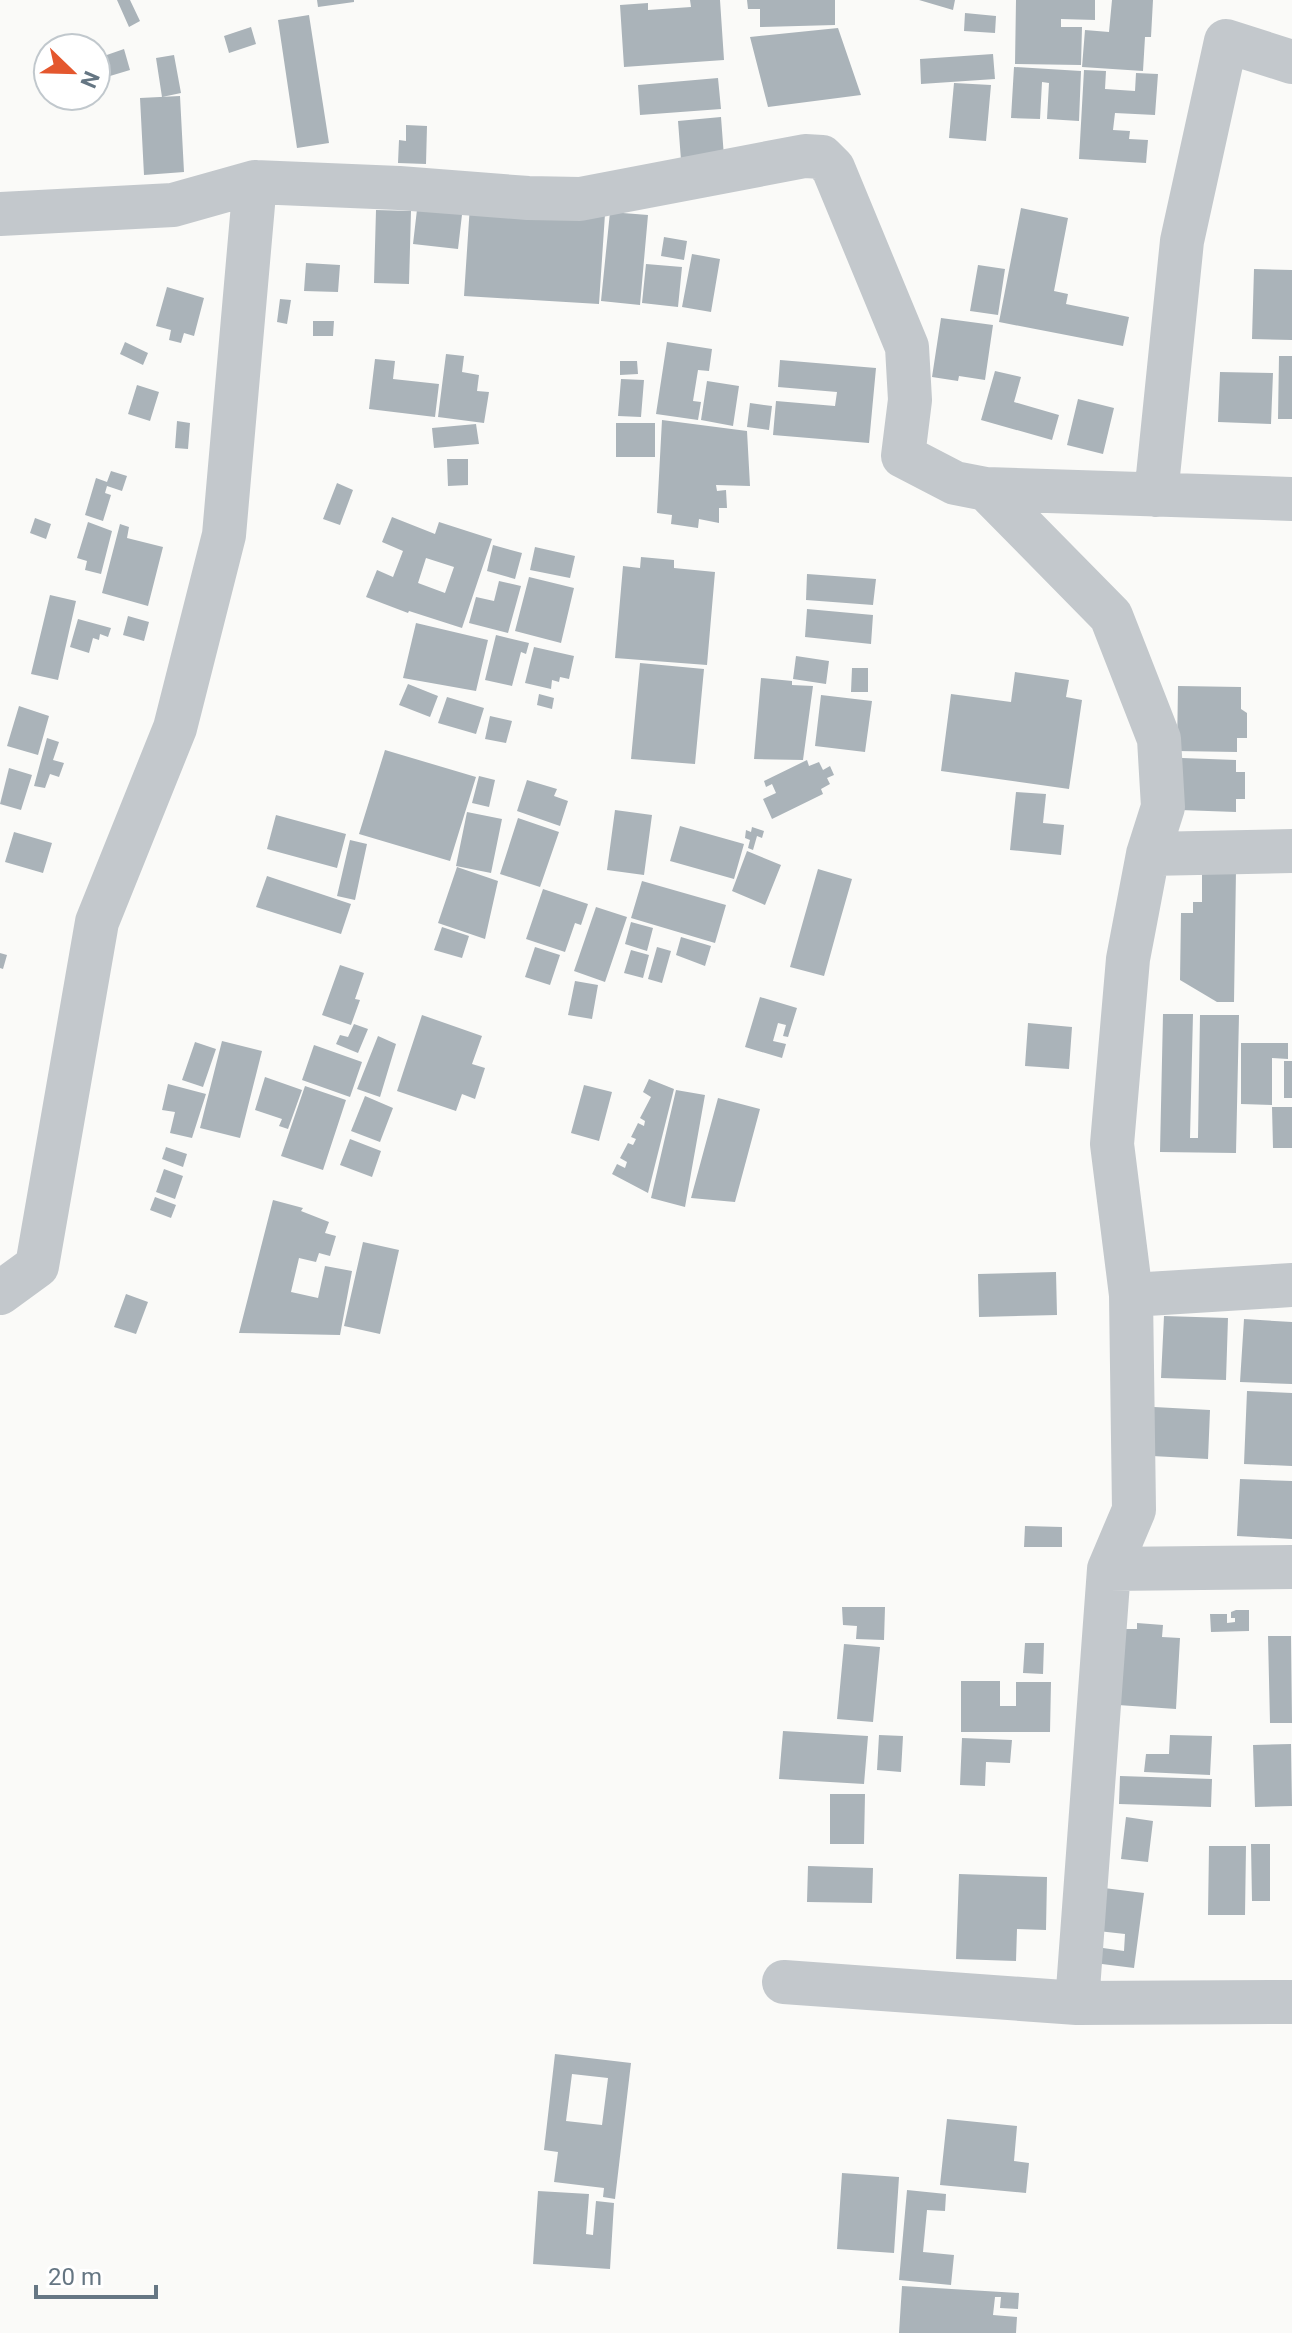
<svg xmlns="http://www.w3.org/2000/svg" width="1292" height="2333" viewBox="0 0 1292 2333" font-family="Roboto,sans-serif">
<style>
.building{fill:#aab3b9;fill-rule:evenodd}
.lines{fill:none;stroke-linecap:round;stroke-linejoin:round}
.minor{stroke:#c3c8cc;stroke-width:44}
</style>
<rect width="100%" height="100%" fill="#fafaf8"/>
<!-- building -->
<path class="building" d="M117,0H130L140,21L129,27Z
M317,0H354V2L318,7Z
M690,0H720L724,60L624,67L620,5L648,3V10L691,7Z
M747,0H835V25L760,27V9H748Z
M919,0H955L953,10Z
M1016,0H1095V20L1061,19V27H1082L1081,65L1015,64Z
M1112,0H1153L1151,37H1145L1143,71L1082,67L1085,30L1109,32Z
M965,13L996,16L995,33L964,31Z
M309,15L329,143L297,148L278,20Z
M251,27L256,44L229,53L224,36Z
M838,28L861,95L768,107L750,37Z
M124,49L130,70L100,79L97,68L104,67L101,57Z
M993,54L995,79L921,84L920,59Z
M174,55L181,93L162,97L156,58Z
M1014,67L1081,71L1079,121L1047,119L1049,83L1042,82L1040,119L1011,118Z
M1084,70L1106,71L1105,89L1135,91L1136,73L1158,74L1155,115L1115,113L1113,130L1130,131L1129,139L1148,140L1146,163L1079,159Z
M718,78L721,109L640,115L638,85Z
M954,83L991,85L986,141L949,138Z
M180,96L184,172L144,175L140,98Z
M721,117L724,157L681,160L678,121Z
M406,125L427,126L426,164L398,163L399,140L406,141Z
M418,201L463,206L458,249L413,244Z
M470,205L605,214L599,304L464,296Z
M1021,208L1068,218L1054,291L1068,294L1066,304L1129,317L1123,346L999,322Z
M376,210L411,211L409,284L374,283Z
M610,212L648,215L640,305L601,301Z
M664,237L687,241L684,260L661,256Z
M692,254L720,259L711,312L682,307Z
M306,263L340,265L338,292L304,291Z
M646,264L682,267L678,307L642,303Z
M978,265L1005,269L998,315L970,311Z
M1254,269L1292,270V340L1252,339Z
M167,287L204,298L194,336L184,333L181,343L169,340L171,330L156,326Z
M280,299L291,300L287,324L277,322Z
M941,318L993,325L985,380L959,376L958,381L932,377Z
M313,321H334L333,336H313Z
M125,342L148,353L143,365L120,354Z
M667,342L712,349L709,371L698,370L693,401L701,402L698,420L656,414Z
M446,354L464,356L462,372L479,375L477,391L489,392L484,423L438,417Z
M1279,356H1292V419H1278Z
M375,359L395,361L393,379L439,384L435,417L369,409Z
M780,360L876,368L869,443L773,435L776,401L835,406L837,392L778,387Z
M620,361H637L638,374L620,375Z
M995,371L1021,377L1014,402L1059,415L1052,440L981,420Z
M1220,372L1273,373L1271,424L1218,422Z
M621,379L644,380L641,417L618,416Z
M707,381L739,386L733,426L701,420Z
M137,385L159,392L150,421L128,414Z
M1078,399L1114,408L1103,454L1067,445Z
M750,403L772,406L769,430L747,427Z
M662,420L747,431L750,486L716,485L717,491L726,490L727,508H719V523L699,519L698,528L671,524L672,515L657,513Z
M177,421L190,423L188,449L175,448Z
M616,423H655V457H616Z
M476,424L479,444L434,448L432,428Z
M447,459H468V485L448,486Z
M111,471L127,476L122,491L107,486L105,493L111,495L103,521L85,515L96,478L107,482Z
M337,483L353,490L340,525L323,519Z
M392,517L435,534L439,522L492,539L462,628L409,611L408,613L366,597L377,570L393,577L403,551L382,542ZM426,558L454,567L445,593L418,583Z
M35,518L51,524L46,539L30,533Z
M88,522L112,531L101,574L85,570L87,561L77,558Z
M120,524L129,527L127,538L163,547L148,606L102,593Z
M493,545L522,553L515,579L487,571Z
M535,547L575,556L570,578L530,570Z
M641,557L674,560V568L715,572L707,665L615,658L623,566L640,568Z
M807,574L876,579L873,605L806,600Z
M529,577L574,588L561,643L515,631Z
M499,581L521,586L508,633L469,623L476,597L494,601Z
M50,595L76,601L58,680L31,674Z
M807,609L873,615L871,644L805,637Z
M128,616L149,622L144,641L123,635Z
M78,619L111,628L108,637L100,634L99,640L93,638L89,653L70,647Z
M416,623L488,640L476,691L403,678Z
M496,635L529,643L526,654L521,652L512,686L485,680Z
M534,647L574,656L569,679L560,677L559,682L552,680L551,689L525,683Z
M796,656L829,661L826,684L793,679Z
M640,663L704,669L695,764L631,759Z
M852,668H868V692H851Z
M1015,672L1069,680L1066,697L1082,700L1069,789L941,771L951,694L1011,702Z
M761,678L792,681V685L813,686L803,760L754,759Z
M408,684L438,696L430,717L399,705Z
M1178,686L1241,687V709L1247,713V738H1237V752L1177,751Z
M539,694L554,698L552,709L537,705Z
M821,695L872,701L865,752L815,746Z
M447,697L484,708L476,734L438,723Z
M19,706L49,716L38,755L7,746Z
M490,716L512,721L506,743L485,739Z
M47,738L59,742L53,760L64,763L59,777L50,774L45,788L34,786Z
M385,750L476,777L450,861L359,834Z
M1182,758L1236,760V772H1245V799H1236V812L1180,810Z
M807,760L809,766L819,762L823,770L830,766L834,775L827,778L830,784L821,789L823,794L772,819L763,799L776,793L772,784L766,787L764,781Z
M9,768L32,775L21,810L0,804Z
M479,776L495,780L489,807L472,803Z
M527,780L557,789L554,796L568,801L560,826L517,811Z
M1016,792L1046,794L1043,823L1064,825L1061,855L1010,850Z
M615,810L652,815L644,875L607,870Z
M467,812L502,819L491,873L456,866Z
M276,815L346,834L337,868L267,849Z
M518,818L559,832L540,887L500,874Z
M680,826L744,844L734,879L670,861Z
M752,827L764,831L762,838L757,836L753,850L748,848L750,840L745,838L746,830L751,832Z
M14,832L52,843L43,873L5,862Z
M350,840L367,844L355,900L337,896Z
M747,851L781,865L765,905L732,891Z
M457,867L498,881L485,939L438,923Z
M818,869L852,879L824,976L790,967Z
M1236,870L1234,1002H1217L1180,980L1181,913H1193V902H1202V871Z
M267,876L351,904L341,934L256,907Z
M642,881L726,905L715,943L631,918Z
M543,889L588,904L581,925L575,923L565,952L526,939Z
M596,907L627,917L605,982L574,971Z
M631,922L653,928L647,951L625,944Z
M442,927L469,936L462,958L434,950Z
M681,937L711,946L705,966L676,955Z
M535,947L560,955L550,985L525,977Z
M657,947L671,951L662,983L648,979Z
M631,950L649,955L643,978L624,973Z
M0,953L7,955L3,969L0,968Z
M340,965L364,973L355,999L360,1000L351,1025L322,1015Z
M575,981L598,985L592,1019L568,1015Z
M760,997L797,1008L788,1037L783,1036L786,1025L778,1023L773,1041L786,1044L782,1058L745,1047Z
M1163,1014H1193L1190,1138H1198L1200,1015H1239L1236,1153L1160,1152Z
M422,1015L482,1036L472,1064L485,1068L475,1099L462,1094L456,1111L397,1091Z
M1028,1023L1072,1027L1069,1069L1025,1066Z
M354,1024L368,1029L358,1053L336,1044L340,1035L348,1037Z
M378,1036L396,1044L380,1097L357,1089Z
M222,1041L262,1051L240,1138L200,1128Z
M195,1042L216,1049L203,1087L182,1080Z
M1241,1043H1288V1059L1272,1058V1105L1241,1104Z
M314,1045L362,1062L350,1097L302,1080Z
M1284,1061H1292V1098H1284Z
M265,1077L302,1090L288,1129L279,1126L282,1119L255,1110Z
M649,1079L674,1089L648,1193L612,1174L617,1164L625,1168L627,1162L620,1158L628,1143L633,1145L636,1139L631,1137L638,1123L644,1126L645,1121L640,1118L651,1097L643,1092Z
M168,1084L206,1094L192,1138L170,1133L175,1112L162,1110Z
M584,1085L612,1092L599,1141L571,1133Z
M305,1086L346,1100L323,1170L281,1156Z
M676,1090L705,1095L685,1207L651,1198Z
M365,1096L393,1108L380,1142L351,1131Z
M718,1098L760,1109L735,1202L691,1198Z
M1272,1107H1292V1148H1273Z
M350,1139L381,1151L372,1177L340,1165Z
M166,1147L187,1154L183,1167L162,1159Z
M164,1169L183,1176L175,1199L156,1192Z
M155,1197L176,1205L171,1218L150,1210Z
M273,1200L303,1208L301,1211L329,1222L325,1233L336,1236L330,1256L319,1253L316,1262L299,1258L291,1292L318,1298L325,1266L352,1271L340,1335L239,1333Z
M363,1242L399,1250L380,1334L344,1326Z
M1056,1272L1057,1315L979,1317L978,1274Z
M126,1294L148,1302L136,1334L114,1327Z
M1164,1316L1228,1318L1226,1380L1161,1378Z
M1244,1319L1292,1322V1384L1240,1382Z
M1247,1391L1292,1393V1466L1244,1464Z
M1154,1407L1210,1410L1208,1459L1152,1456Z
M1240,1479L1292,1481V1539L1237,1536Z
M1025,1526L1062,1527V1547H1024Z
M842,1607H885L884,1640L856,1639L857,1626L843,1625Z
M1236,1610H1249V1631L1211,1632L1210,1614H1227V1623L1235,1622V1618H1231V1612Z
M1137,1623L1163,1625L1162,1637L1180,1638L1176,1709L1118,1705L1123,1629H1137Z
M1268,1636H1291L1292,1723H1270Z
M1025,1643H1044L1043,1674L1023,1673Z
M844,1644L880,1647L873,1722L837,1719Z
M961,1681H1000V1706H1016V1682H1051L1050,1732H961Z
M783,1731L868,1736L864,1784L779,1779Z
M879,1735L903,1736L901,1772L877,1770Z
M1170,1735L1212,1736L1210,1775L1144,1772L1146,1754H1169Z
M962,1738L1012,1740L1010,1763L986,1762L985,1786L960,1785Z
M1291,1744L1292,1806L1255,1807L1253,1745Z
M1120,1776L1212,1779L1211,1807L1119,1804Z
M830,1794H865L864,1844H830Z
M1126,1817L1153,1821L1148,1862L1121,1859Z
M1251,1844H1270V1901H1252Z
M1209,1846H1246L1245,1915H1208Z
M808,1866L873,1868L872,1903L807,1902Z
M959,1874L1047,1877L1046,1930L1017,1929L1016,1961L956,1959Z
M1104,1888L1144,1893L1134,1968L1094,1963L1096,1947L1124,1951L1125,1934L1098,1931Z
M555,2054L631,2063L615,2199L603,2197L604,2188L554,2182L558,2152L544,2150ZM572,2074L608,2078L602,2125L566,2121Z
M947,2119L1017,2126L1014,2161L1029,2163L1026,2193L940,2185Z
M842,2173L899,2177L894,2253L837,2249Z
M907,2190L946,2194L945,2211L927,2210L923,2252L954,2255L951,2285L899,2280Z
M538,2191L589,2194L586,2234L593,2235L596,2201L614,2203L610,2269L533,2264Z
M902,2286L1019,2293L1018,2309L1000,2308L1001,2297H995L993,2315L1017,2317L1016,2333H899Z"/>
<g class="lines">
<!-- minor -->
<path class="minor" d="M0,214L173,205L255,182L399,188L528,198L580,199L805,156L822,157L833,168L907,347L910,400L903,456L955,483L986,489L1292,499
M986,489L1111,616L1159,739L1163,807L1148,854L1128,959L1112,1144L1131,1295L1134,1510L1109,1569L1077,2003
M1156,495L1182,241L1226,41L1292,62
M1148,854L1292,851
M0,1293L37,1266L97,922L175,728L224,535L255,182
M1131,1295L1292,1285
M1109,1569L1292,1567
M784,1982L1077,2003L1292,2002"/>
</g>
<!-- north arrow -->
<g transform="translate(72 72) rotate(113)"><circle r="38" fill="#ffffff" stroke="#c1c8cd" stroke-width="2"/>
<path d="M0-6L14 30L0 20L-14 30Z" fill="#e4572e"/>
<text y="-12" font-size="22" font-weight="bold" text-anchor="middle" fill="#657683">N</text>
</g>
<!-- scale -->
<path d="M36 2285v12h120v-12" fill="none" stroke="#657683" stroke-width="4"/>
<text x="48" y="2285" font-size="24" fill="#657683" stroke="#ffffff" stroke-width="6" paint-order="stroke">20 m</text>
</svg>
